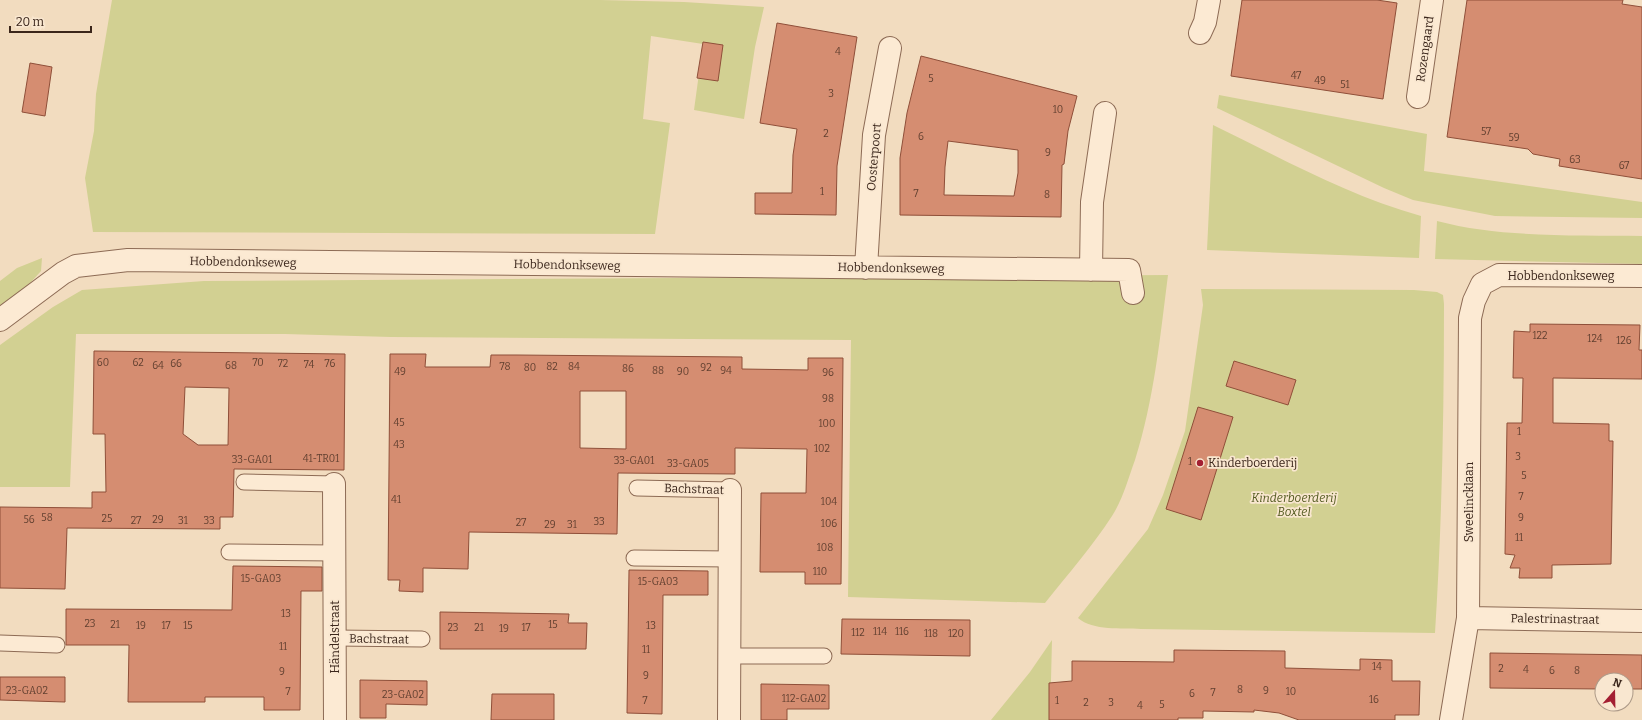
<svg xmlns="http://www.w3.org/2000/svg" width="1642" height="720" viewBox="0 0 1642 720" font-family="Bitter,serif">
<style>
.green{fill:#d2d092}
.building{fill:#d58d71;stroke:#8f4f39;fill-rule:evenodd}
.lines{fill:none;stroke-linecap:round;stroke-linejoin:round}
.lane-casing{stroke:#8d6b55;stroke-width:17}
.street-casing{stroke:#8d6b55;stroke-width:24}
.lane{stroke:#fcead3;stroke-width:15}
.street{stroke:#fcead3;stroke-width:22}
.poi-dot{fill:#a31f32;stroke:#f9e7d0;stroke-width:1.5}
.labels{text-anchor:middle;dominant-baseline:central;stroke-width:3.5;stroke-linejoin:round;paint-order:stroke}
.number-label{font-size:10px;fill:#624030}
.street-label{font-size:12px;fill:#3b261b;stroke:#f9e7d0}
.poi-label{font-size:12px;fill:#3b261b;stroke:#f9e7d0;text-anchor:start}
.park-label{font-size:12px;font-style:italic;fill:#535a20;stroke:#f9e7d0}
</style>
<rect width="100%" height="100%" fill="#f2dcbf"/>
<!-- green -->
<path class="green" d="M112,0H600L684,2L764,7L755,47L744,119L694,110L703,44L651,36L643,119L670,123L655,234L93,232L85,178L94,131L96,94Z
M1219,95L1427,134L1424,171L1642,202V218L1495,216L1413,200L1384,188L1217,108Z
M1213,125C1281,158 1348,196 1421,216L1419,258L1207,250Z
M1437,221C1501,238 1576,235 1642,236V264L1435,259Z
M42,258L41,271L23,291L0,307V281L17,268Z
M1168,275C1160,338 1154,400 1135,460C1128,479 1123,499 1112,516C1092,547 1068,574 1045,603L848,597L851,340L391,337L285,334H76L70,487H0V345L53,307L82,290L204,281Z
M1201,289L1414,290L1437,292L1443,295L1444,304C1444,414 1442,523 1435,633L1141,629C1122,628 1093,631 1078,618L1148,529L1163,495L1185,431L1203,305Z
M1052,640L1050,720H991L1030,672Z"/>
<!-- building -->
<path class="building" d="M1242,0H1377L1397,3L1383,99L1231,76Z
M1467,0H1623L1622,4L1642,7V179L1559,166L1560,159L1533,154L1528,149L1447,137Z
M777,23L857,37L837,166L836,215L755,214V193H792L793,155L797,129L760,123Z
M703,42L723,45L718,81L697,78Z
M921,56L1077,96L1068,131L1064,164L1062,165L1061,217L900,215V158L907,113ZM948,141L1018,150V173L1014,196L944,195L945,167Z
M30,63L52,67L45,116L22,112Z
M1530,324L1640,325L1639,350H1642V379L1553,378V423L1609,424V441H1613L1611,564L1552,565V578H1519L1520,568H1510L1515,555L1505,554L1507,423H1522L1523,378H1513L1514,331L1530,332Z
M94,351L345,354L344,470L234,469L233,517H220V529L67,528L65,589L0,588V507L92,508V492H106L105,434H93ZM185,387L229,388L228,445H198L183,434Z
M390,354H426L425,367H490L491,355H517L742,357V369L808,370V358H843L841,584H805V572H760L761,493H806L807,449L735,448V474L618,473L617,534L469,532L468,569L423,568V592L399,591L400,580H388ZM580,391H626V449L580,448Z
M1234,361L1296,380L1288,405L1226,386Z
M1198,407L1233,417L1201,520L1166,509Z
M233,566L322,567V591H301L300,710H264V697H205V702H128L129,645H66V609L232,610Z
M629,570L708,571V595H663L662,714L627,713Z
M440,612L569,614L568,623H587L586,649H440Z
M842,619L970,620V656L841,654Z
M1174,650L1285,651V668L1360,670V659L1392,660V681H1420L1419,715H1395V720H1299L1279,713L1254,710V712L1203,711V718H1178V720H1049V683L1072,681V661L1174,662Z
M1490,653L1642,655V689H1626V680H1602V689L1490,688Z
M0,677H65V702L0,700Z
M360,680L427,681V705L386,704V718H360Z
M761,684L829,685V709H787V720H761Z
M492,694H554V720H491Z"/>
<g class="lines">
<defs>
<path id="lane" d="M244,482L334,484
M637,488L730,490
M229,552L335,553
M634,558L730,559
M336,638L422,639
M0,643L57,645
M730,656H824"/>
<path id="street" d="M1200,33L1205,22L1209,0
M1418,97L1432,0
M866,268L874,135L890,48
M1091,270L1092,202L1105,113
M0,320L63,273L76,266L128,260L1129,270L1133,293
M334,484L335,720
M1468,618L1642,621
M729,720L730,490
M1451,720L1468,618L1470,318L1474,301L1482,284L1499,275L1642,276"/>
</defs>
<!-- lane casing -->
<use href="#lane" class="lane-casing"/>
<!-- street casing -->
<use href="#street" class="street-casing"/>
<!-- lane -->
<use href="#lane" class="lane"/>
<!-- street -->
<use href="#street" class="street"/>
</g>
<!-- markers -->
<circle class="poi-dot" cx="1200" cy="463" r="4"/>
<g class="labels">
<!-- number labels -->
<g class="number-label">
<text x="838" y="52">4</text>
<text x="1296" y="76">47</text>
<text x="931" y="79">5</text>
<text x="1320" y="81">49</text>
<text x="1345" y="85">51</text>
<text x="831" y="94">3</text>
<text x="1058" y="110">10</text>
<text x="1486" y="132">57</text>
<text x="826" y="134">2</text>
<text x="921" y="137">6</text>
<text x="1514" y="138">59</text>
<text x="1048" y="153">9</text>
<text x="1575" y="160">63</text>
<text x="1624" y="166">67</text>
<text x="822" y="192">1</text>
<text x="916" y="194">7</text>
<text x="1047" y="195">8</text>
<text x="1540" y="336">122</text>
<text x="1595" y="339">124</text>
<text x="1624" y="341">126</text>
<text x="103" y="363">60</text>
<text x="138" y="363">62</text>
<text x="258" y="363">70</text>
<text x="176" y="364">66</text>
<text x="283" y="364">72</text>
<text x="330" y="364">76</text>
<text x="309" y="365">74</text>
<text x="158" y="366">64</text>
<text x="231" y="366">68</text>
<text x="505" y="367">78</text>
<text x="552" y="367">82</text>
<text x="574" y="367">84</text>
<text x="530" y="368">80</text>
<text x="706" y="368">92</text>
<text x="628" y="369">86</text>
<text x="658" y="371">88</text>
<text x="726" y="371">94</text>
<text x="400" y="372">49</text>
<text x="683" y="372">90</text>
<text x="828" y="373">96</text>
<text x="828" y="399">98</text>
<text x="399" y="423">45</text>
<text x="827" y="424">100</text>
<text x="1519" y="432">1</text>
<text x="399" y="445">43</text>
<text x="822" y="449">102</text>
<text x="1518" y="457">3</text>
<text x="321" y="459">41-TR01</text>
<text x="252" y="460">33-GA01</text>
<text x="634" y="461">33-GA01</text>
<text x="1190" y="462">1</text>
<text x="688" y="464">33-GA05</text>
<text x="1524" y="476">5</text>
<text x="1521" y="497">7</text>
<text x="396" y="500">41</text>
<text x="829" y="502">104</text>
<text x="47" y="518">58</text>
<text x="1521" y="518">9</text>
<text x="107" y="519">25</text>
<text x="29" y="520">56</text>
<text x="158" y="520">29</text>
<text x="136" y="521">27</text>
<text x="183" y="521">31</text>
<text x="209" y="521">33</text>
<text x="599" y="522">33</text>
<text x="521" y="523">27</text>
<text x="829" y="524">106</text>
<text x="550" y="525">29</text>
<text x="572" y="525">31</text>
<text x="1519" y="538">11</text>
<text x="825" y="548">108</text>
<text x="820" y="572">110</text>
<text x="261" y="579">15-GA03</text>
<text x="658" y="582">15-GA03</text>
<text x="286" y="614">13</text>
<text x="90" y="624">23</text>
<text x="115" y="625">21</text>
<text x="553" y="625">15</text>
<text x="141" y="626">19</text>
<text x="166" y="626">17</text>
<text x="188" y="626">15</text>
<text x="651" y="626">13</text>
<text x="453" y="628">23</text>
<text x="479" y="628">21</text>
<text x="526" y="628">17</text>
<text x="504" y="629">19</text>
<text x="880" y="632">114</text>
<text x="902" y="632">116</text>
<text x="858" y="633">112</text>
<text x="931" y="634">118</text>
<text x="956" y="634">120</text>
<text x="283" y="647">11</text>
<text x="646" y="650">11</text>
<text x="1377" y="667">14</text>
<text x="1501" y="669">2</text>
<text x="1526" y="670">4</text>
<text x="1552" y="671">6</text>
<text x="1577" y="671">8</text>
<text x="282" y="672">9</text>
<text x="646" y="676">9</text>
<text x="1240" y="690">8</text>
<text x="27" y="691">23-GA02</text>
<text x="1266" y="691">9</text>
<text x="288" y="692">7</text>
<text x="1291" y="692">10</text>
<text x="1213" y="693">7</text>
<text x="1192" y="694">6</text>
<text x="403" y="695">23-GA02</text>
<text x="804" y="699">112-GA02</text>
<text x="1374" y="700">16</text>
<text x="645" y="701">7</text>
<text x="1057" y="701">1</text>
<text x="1086" y="703">2</text>
<text x="1111" y="703">3</text>
<text x="1162" y="705">5</text>
<text x="1140" y="706">4</text>
</g>
<!-- street labels -->
<g class="street-label">
<text transform="translate(1425 49) rotate(-82)">Rozengaard</text>
<text transform="translate(874 157) rotate(-85)">Oosterpoort</text>
<text transform="translate(243 262) rotate(1)">Hobbendonkseweg</text>
<text transform="translate(567 265) rotate(1)">Hobbendonkseweg</text>
<text transform="translate(891 268) rotate(1)">Hobbendonkseweg</text>
<text x="1561" y="276">Hobbendonkseweg</text>
<text transform="translate(694 489) rotate(2)">Bachstraat</text>
<text transform="translate(1469 502) rotate(-90)">Sweelincklaan</text>
<text transform="translate(1555 619) rotate(1)">Palestrinastraat</text>
<text transform="translate(335 637) rotate(-90)">Händelstraat</text>
<text transform="translate(379 639) rotate(1)">Bachstraat</text>
</g>
<!-- poi labels -->
<g class="poi-label">
<text x="1208" y="463">Kinderboerderij</text>
</g>
<!-- park labels -->
<g class="park-label">
<text x="1294" y="498">Kinderboerderij<tspan x="1294" dy="14">Boxtel</tspan></text>
</g>
</g>
<!-- north arrow -->
<g transform="translate(1614 692) rotate(20)"><circle r="19" fill="#f9e7d0" stroke="#ad9a88"/>
<path d="M0-3L7 15L0 10L-7 15Z" fill="#a31f32"/>
<text y="-6" font-size="11" font-weight="bold" text-anchor="middle" fill="#3b261b">N</text>
</g>
<!-- scale -->
<path d="M10 26v6h81v-6" fill="none" stroke="#3b261b" stroke-width="2"/>
<text x="16" y="26" font-size="12" fill="#3b261b" stroke="#f9e7d0" stroke-width="3" paint-order="stroke">20 m</text>
</svg>
